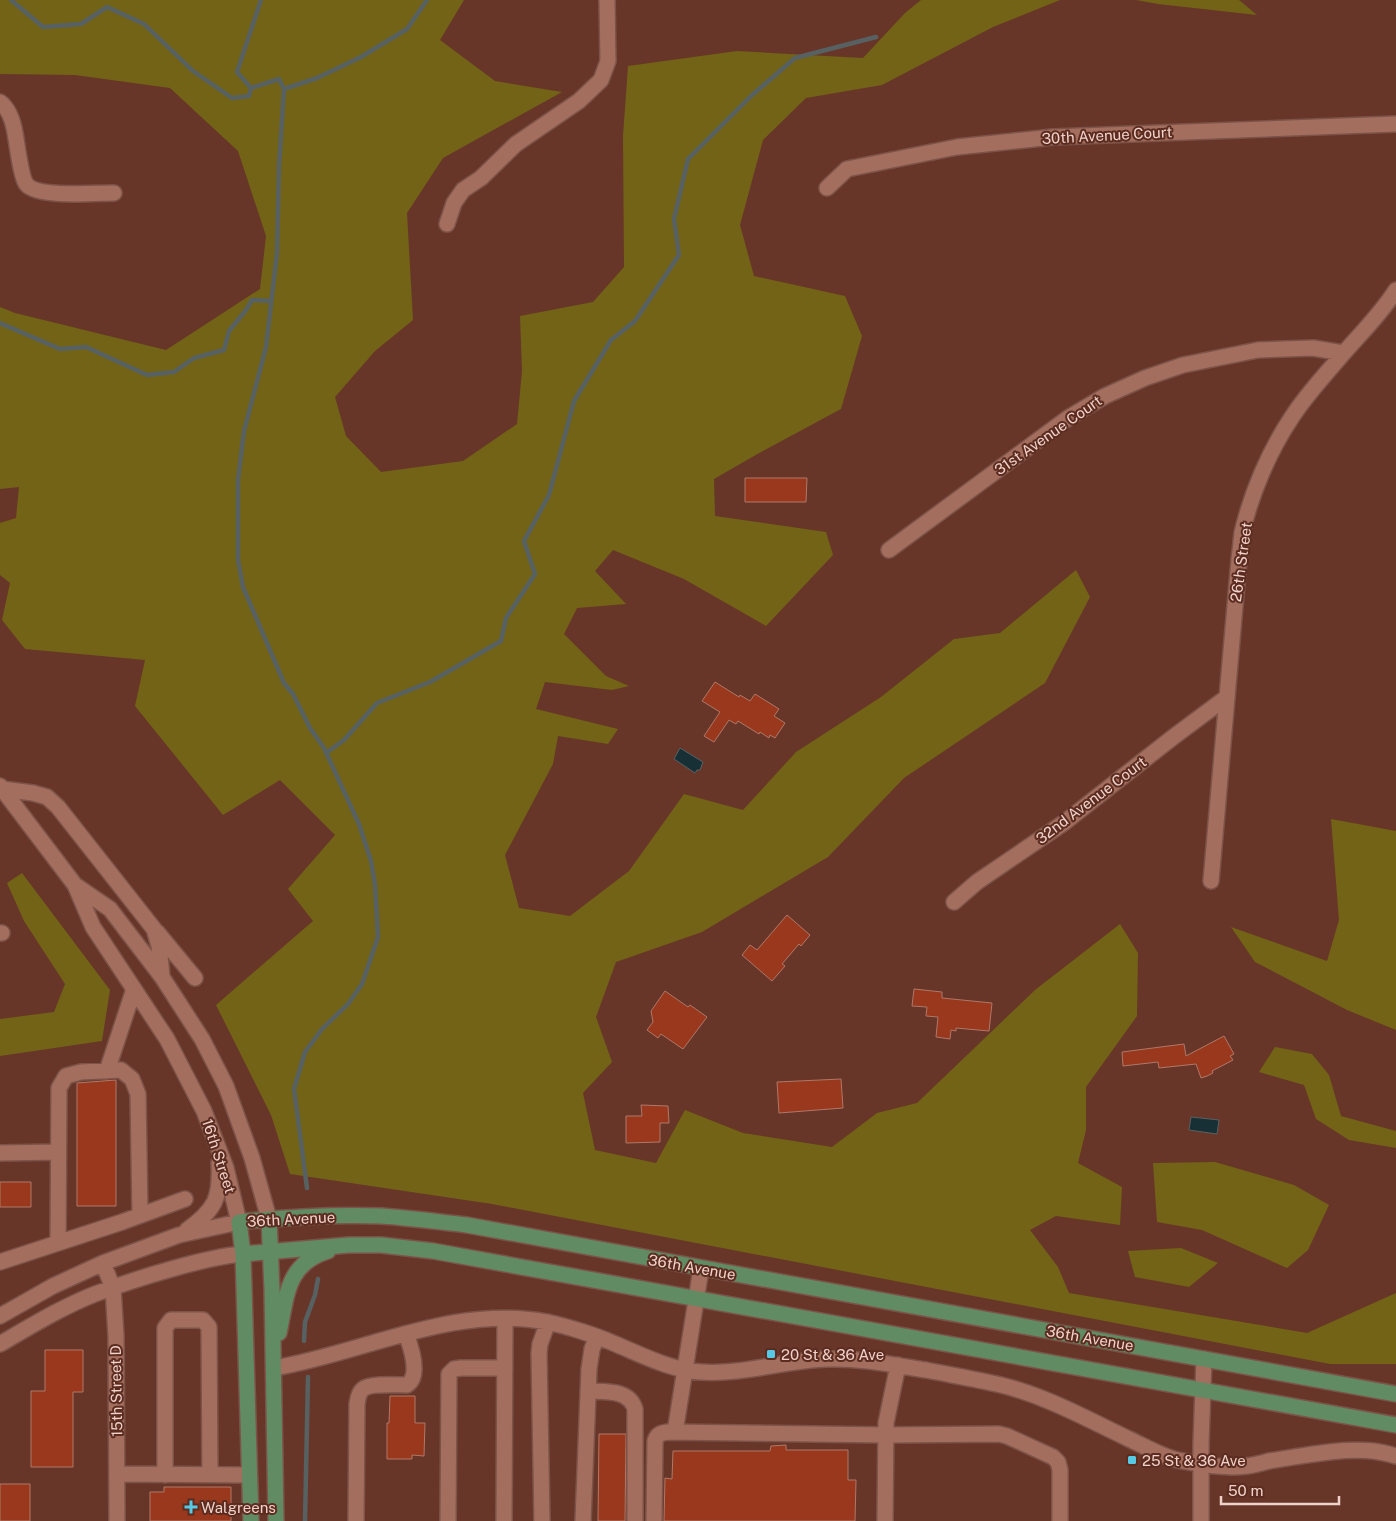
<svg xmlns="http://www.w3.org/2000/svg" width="1396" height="1521" viewBox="0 0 1396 1521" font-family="'Public Sans',sans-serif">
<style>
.green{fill:#736316}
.water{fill:#163036;stroke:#586162}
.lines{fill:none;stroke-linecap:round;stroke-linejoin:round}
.stream{stroke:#586162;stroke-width:4.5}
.building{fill:#99381d;stroke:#af7868}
.minor-casing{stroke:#7c5348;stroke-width:18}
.major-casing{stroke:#7c5348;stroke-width:18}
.minor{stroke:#a46e5f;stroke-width:15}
.major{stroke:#608b63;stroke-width:15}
.poi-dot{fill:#58c9e4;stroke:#5b2c1f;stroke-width:2}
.labels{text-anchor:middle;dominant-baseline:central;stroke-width:4;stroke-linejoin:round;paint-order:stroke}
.street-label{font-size:15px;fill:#f1d2ca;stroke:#5b2c1f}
.poi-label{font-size:15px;fill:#f1d2ca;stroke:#5b2c1f;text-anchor:start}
</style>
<rect width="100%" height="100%" fill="#673629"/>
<!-- green -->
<path class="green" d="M0,0H464L440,40L495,81L562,92L443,158L407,213L413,320L375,351L335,397L346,436L381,472L463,461L517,424L522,371L520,316L593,302L624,267L623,136L628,66L737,51L863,58L905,13L921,0H1060L993,27L882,85L806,98L763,140L740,225L754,276L845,296L862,336L841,409L761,452L714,479L715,516L826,532L833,555L766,626L684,579L613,550L595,571L626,604L577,608L564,634L606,676L629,686L612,690L545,682L536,709L618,729L608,744L558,736L553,764L505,855L519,908L570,916L629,871L684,794L743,810L796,752L881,697L954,639L1000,633L1076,570L1090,597L1045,683L904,778L828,857L702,932L616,962L596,1017L612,1062L583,1093L595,1150L656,1163L685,1110L743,1133L832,1147L877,1113L917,1103L1035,990L1120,924L1138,953L1137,1016L1086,1087V1130L1078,1163L1122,1187L1120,1225L1056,1216L1030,1230L1058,1267L1069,1293L1307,1333L1396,1293V1364H1330L492,1204L290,1174L271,1115L216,1005L313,921L288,889L335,835L280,780L223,815L135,706L145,660L25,649L2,620L10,583L0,575V523L16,518L19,487L0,489V307L15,313L166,350L260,289L266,236L238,151L170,88L75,75L0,74Z
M1136,0H1239L1257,15L1158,4Z
M1331,819L1396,831V1030L1347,1010L1255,962L1231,927L1327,961L1339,920Z
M22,873L110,990L102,1041L0,1056V1019L54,1012L65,984L24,921L7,883Z
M1275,1047L1312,1054L1329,1075L1341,1116L1396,1131V1148L1349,1140L1316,1119L1304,1085L1259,1072Z
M1215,1162L1294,1185L1329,1205L1308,1250L1287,1268L1202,1230L1157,1222L1153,1163Z
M1181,1248L1218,1263L1189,1287L1135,1277L1128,1251Z"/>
<!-- water -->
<path class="water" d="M680,748L703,762L700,770H697L695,773L674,759Z
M1191,1117L1219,1120L1217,1134L1189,1130Z"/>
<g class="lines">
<!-- stream -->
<path class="stream" d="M11,0L43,27L81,24L107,7L144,24L193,71L232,98L249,96L251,88
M261,0L237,72L251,88L279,79L284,89L279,166L277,253L266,347L244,431L238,480V560L243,587L284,683L293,694L310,728L324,748L359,824L371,861L375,885L378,937L362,984L348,1004L322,1029L305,1052L294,1089L307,1188
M284,89L317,78L361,57L407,29L427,0
M0,323L60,349L86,347L147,375L174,372L194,358L224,350L229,331L246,310L252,300L271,301
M326,753L344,740L377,703L430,682L501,641L506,618L535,574L524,541L549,495L574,401L611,340L635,321L679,255L674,219L688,159L751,96L795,58L876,37
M304,1341L305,1322L315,1295L318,1279
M305,1521L308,1377"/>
</g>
<!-- building -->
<path class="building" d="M745,478H807L806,502H745Z
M715,682L739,697L740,695L750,701L755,694L779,709L774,716L785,723L775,738L770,735L769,738L760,732L759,734L738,721L736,724L729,720L714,742L704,736L720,712L702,701Z
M787,915L810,935L801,946L799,944L782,964L785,966L772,981L742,955L750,945L757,950Z
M914,989L942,992V998L992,1003L989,1031L956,1028V1031L951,1030L950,1039L936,1037L938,1017L926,1016L927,1007L912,1006Z
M665,991L688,1007L690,1005L707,1017L683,1049L661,1034L658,1038L647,1030L653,1022L651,1011Z
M1224,1036L1234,1054L1230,1056L1233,1060L1212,1071L1213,1073L1207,1076L1201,1078L1196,1064L1159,1068L1158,1062L1123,1066L1122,1052L1184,1044L1186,1056Z
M841,1079L843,1108L779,1113L777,1082Z
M116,1080V1206H77V1083Z
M641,1105L668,1106L669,1123H660V1142L626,1143V1116H642Z
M0,1182H31V1207H0Z
M45,1350H83V1392H73V1467H31V1391H45Z
M390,1396H415V1423H425L424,1456L412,1455V1459H387V1423H389Z
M599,1434H626L625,1521H598Z
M786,1445V1450H848V1480H856L855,1521H664L665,1478L672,1479L673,1451H770L771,1446Z
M0,1484H30V1521H0Z
M164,1487H231V1521H150V1492H164Z"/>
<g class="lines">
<defs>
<path id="minor" d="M0,102C9,109 13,121 15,133C17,143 21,179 27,185C39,198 96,193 114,193
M827,188L847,169L957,147L1053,137L1396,124
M447,224L454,203L463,190L481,178L516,144L579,101L601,80L608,61L607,0
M889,550L1068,418L1105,396L1145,378L1183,365L1258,350L1313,348L1343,353
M0,786L75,885L93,927L167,1039L204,1111L226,1168L239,1222L179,1235L103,1263L53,1286L0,1316
M2,789L33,793L47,797L58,807L154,929L159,946L162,976
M1211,881L1239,560C1240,551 1241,542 1242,533C1251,494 1269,451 1292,417C1306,395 1325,375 1342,355C1361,333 1381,314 1396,290
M75,885L110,909L162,977L202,1039L226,1086L252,1158L269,1219
M954,902L977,882L1065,822L1172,738L1227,697
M157,932L195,978
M0,933H2
M107,1071L134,989
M0,1153L58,1152
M187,1230C215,1210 221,1198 219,1163
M58,1243L59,1088L66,1076L81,1072L121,1070L132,1079L138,1094L140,1215
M0,1262L122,1222L185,1199
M103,1263L113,1288L116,1336L117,1521
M0,1344C31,1326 62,1307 95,1294C119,1285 143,1277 168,1270C192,1263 217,1256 243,1254
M274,1368C364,1353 453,1304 547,1322C566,1326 595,1335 613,1343C642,1355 670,1370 701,1372C742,1375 787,1360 828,1359C861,1358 894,1365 926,1370C951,1375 976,1379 1001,1385C1046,1396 1087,1419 1129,1439C1144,1446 1161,1456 1177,1460C1199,1464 1224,1469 1247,1466C1254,1465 1262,1463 1269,1461C1303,1456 1338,1448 1373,1451C1381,1452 1389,1454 1396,1456
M588,1391C605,1392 629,1389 635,1409V1521
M675,1432L701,1269
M117,1474L249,1475
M165,1475V1328L171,1320H203L209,1327L210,1475
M356,1521L357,1404C358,1399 358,1393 363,1389C370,1383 397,1385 407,1385C421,1376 411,1347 406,1334
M448,1521L449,1374L454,1369L461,1368H505
M504,1521L505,1319
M542,1521L539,1353L540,1344L548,1322
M583,1521L589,1369L592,1349L597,1337
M654,1521L655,1441C657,1434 661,1433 668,1432L886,1435L999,1434L1007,1436L1053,1457L1058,1462L1060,1470V1521
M885,1521L886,1423L898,1365
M1201,1521V1443L1204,1359"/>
<path id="major" d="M269,1219L272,1290L276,1521
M243,1254L349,1245H381L433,1251L1396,1425
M279,1333C287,1296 286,1264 328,1251
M251,1521L243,1254L239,1222C287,1217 334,1214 382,1216C411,1218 439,1222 467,1225L1396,1394"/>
</defs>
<!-- minor casing -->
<use href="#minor" class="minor-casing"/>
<!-- major casing -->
<use href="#major" class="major-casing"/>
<!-- minor -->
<use href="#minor" class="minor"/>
<!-- major -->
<use href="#major" class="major"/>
</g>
<!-- markers -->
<g class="poi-dot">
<rect x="766" y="1349" width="10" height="10" rx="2.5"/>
<rect x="1127" y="1455" width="10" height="10" rx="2.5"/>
<path d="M188.5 1499.5h5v5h5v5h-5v5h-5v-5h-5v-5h5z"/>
</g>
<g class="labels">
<!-- street labels -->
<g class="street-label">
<text transform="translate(1107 135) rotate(-3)">30th Avenue Court</text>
<text transform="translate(1048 435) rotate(-35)">31st Avenue Court</text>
<text transform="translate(1241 562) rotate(-82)">26th Street</text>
<text transform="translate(1091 800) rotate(-37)">32nd Avenue Court</text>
<text transform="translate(219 1156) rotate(72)">16th Street</text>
<text transform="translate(291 1219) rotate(-3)">36th Avenue</text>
<text transform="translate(692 1267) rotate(10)">36th Avenue</text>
<text transform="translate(1090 1338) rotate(10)">36th Avenue</text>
<text transform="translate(116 1391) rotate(-91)">15th Street D</text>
</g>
<!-- poi labels -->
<g class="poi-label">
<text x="781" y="1354">20 St &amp; 36 Ave</text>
<text x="1142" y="1460">25 St &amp; 36 Ave</text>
<text x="201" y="1507">Walgreens</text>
</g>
</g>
<!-- scale -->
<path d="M1221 1496v8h118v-8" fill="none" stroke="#f1d2ca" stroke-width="2.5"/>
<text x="1228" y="1496" font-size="15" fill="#f1d2ca" stroke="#5b2c1f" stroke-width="4" paint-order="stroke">50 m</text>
</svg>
